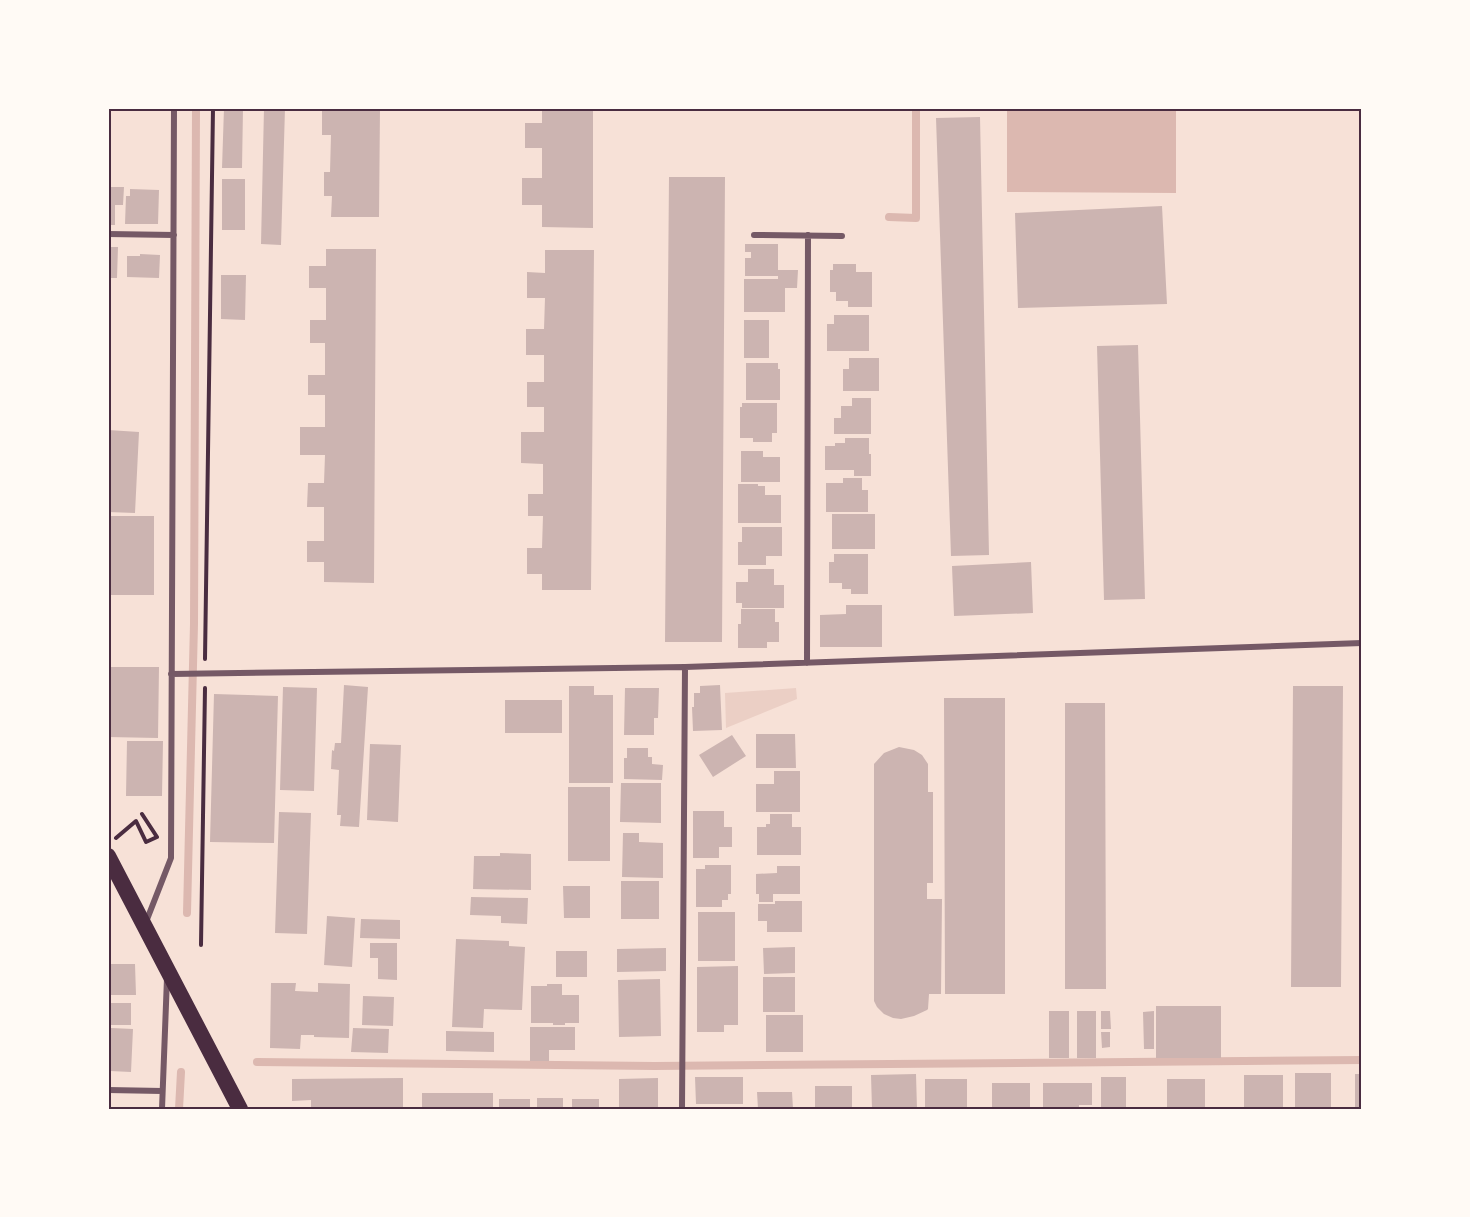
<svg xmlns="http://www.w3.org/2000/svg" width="1470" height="1217" viewBox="0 0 1470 1217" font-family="'Golos Text',sans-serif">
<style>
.green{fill:#ebcfc5}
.water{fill:#dcb8b0}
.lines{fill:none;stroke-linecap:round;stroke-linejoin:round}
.stream{stroke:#dcb8b0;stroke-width:8}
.building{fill:#ccb4b1}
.path{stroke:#4a2c40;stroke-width:4}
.minor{stroke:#755966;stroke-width:6}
.trunk{stroke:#4a2c40;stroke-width:16}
.neatline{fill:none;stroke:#4a2c40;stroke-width:2}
</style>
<rect width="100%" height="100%" fill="#f7e1d7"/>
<!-- green -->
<path class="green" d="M796,688L797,699L726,728L725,693Z"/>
<!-- water -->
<path class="water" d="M1007,108H1176V193L1007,192Z"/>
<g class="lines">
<!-- stream -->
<path class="stream" d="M889,217L916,218V108
M187,913L194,624L196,108
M257,1062L655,1066L1362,1060
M179,1109L181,1072"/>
</g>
<!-- building -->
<path class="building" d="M224,108H243L242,168H222Z
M264,108H285L281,245L261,244Z
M322,108H380L379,217H331L332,196H324V172H330L331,135H322Z
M542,108H593V228L542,227V205H522V178H542V148H525V123H542Z
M980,117L989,555L951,556L936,118Z
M669,177H725L722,642H665Z
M222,179H245V230H222Z
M108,187H124L123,205H115V225H108Z
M130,189L159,190L158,224H125L126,196H130Z
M1162,206L1167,304L1018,308L1015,213Z
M745,244H778V270H798L797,288H785V312H744V279H778V276H745V258H751V252H745Z
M108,247H118L117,278H108Z
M326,249H376L374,583L324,582V562H307V541H324V507H307L308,483H324L325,455H300V427H325V395H308V375H325V343H310V320H326V288H309V266H326Z
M545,250H594L591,590H542V574H527V548H542L543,516H528V494H543V464L521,463V432H544V407H527V382H544V355H526V329H544L545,298H527V272L545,273Z
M140,254L160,255L159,278L127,277V256H140Z
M833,264H856V272H872V307H848V301H836V292H830V270H833Z
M221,275H246L245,320L221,319Z
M834,315H869V351H827V324H834Z
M744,320H769V358H744Z
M1138,345L1145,599L1104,600L1097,346Z
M849,358H879V391H843V369H849Z
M746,363H778V369H780V400H746Z
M852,398H871V434H834V418H841V406H852Z
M742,403H777V433H772V442H753V438H740V407H742Z
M108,430L139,432L135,513L108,512Z
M845,438H869V454H871V476H854V470H825V446H835V443H845Z
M741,451H763V457H780V482H741Z
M843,478H862V490H868V512H826V483H843Z
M738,484H758V486H765V495H781V523H738Z
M832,514H875V549H832Z
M109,516H154V595H109Z
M742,527H782V556H766V565H738V542H742Z
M834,554H868V594H851V589H842V583H829V562H834Z
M1031,562L1033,613L954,616L952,566Z
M748,569H774V585H784V608H742V603H736V582H748Z
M846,605H882V647H820V615L846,614Z
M741,609H775V622H779V642H767V648H738V624H741Z
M108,667H159L158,738L108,737Z
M344,685L368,687L359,827L340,826L341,815H337L339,770L331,769L332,750L334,751L335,743H341Z
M720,685L722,730L693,731L692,707H694V693H700V686Z
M569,686H594V695H613V783H569Z
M1293,686H1343L1341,987H1291Z
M283,687L317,688L314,791L280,790Z
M625,688H659L658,718H654V735H624Z
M214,694L278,696L274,843L210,842Z
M944,698H1005V994H945Z
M505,700H562V733H505Z
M1065,703H1105L1106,989H1065Z
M756,734H795L796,768H756Z
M732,735L746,756L713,777L699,755Z
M127,741H163L162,796H126Z
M370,744L401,745L398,822L367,820Z
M899,747L914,750L922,755L928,764V792H933V883H927V899H942L941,994H929L928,1009L927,1010L914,1016L901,1019L893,1018L884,1014L877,1007L874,1001V764L884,753Z
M627,748H648V757H652V764L663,765L662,780L624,779V758H627Z
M774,771H800V812H756V784H774Z
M621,783H661V823L620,822Z
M568,787H610V861H568Z
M693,811H724V827H732V847H719V858H693Z
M279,812L311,813L307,934L275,933Z
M770,814H792V827H801V855H757V827H766V824H770Z
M623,833H639V842L663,843V878L622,877Z
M500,853L531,854V890L473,889L474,856H500Z
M705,865H731V894H728V900H722V907H696V869H705Z
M777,866H800V894H773V902H759V894H756V874L777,873Z
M621,881H659V919H621Z
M563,886H590V918H564Z
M471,897L528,898L527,924L501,923V916L470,915Z
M775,901H802V932H767V921H758V904H775Z
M698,912H735V961H698Z
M327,916L355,918L352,967L324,965Z
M361,919L400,920V939L360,938Z
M456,939L509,941V946L525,947L522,1010L484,1009L483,1028L452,1027Z
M370,943H397V980L378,979V958H370Z
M795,947V973L764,974L763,948Z
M666,948V971L617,972V949Z
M556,951H587V977H556Z
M108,964H135L136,995H108Z
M738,966V1025H724V1032H697V967Z
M763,977H795V1012H763Z
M660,979L661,1036L619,1037L618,980Z
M271,983H296L295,991L318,992V983L350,984L349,1038L314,1037V1035H301L300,1049L270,1048Z
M547,984H562V995H579V1023H565V1025H553V1023H531V986H547Z
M363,996L394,997L393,1026L362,1025Z
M108,1003H131V1025H108Z
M1156,1006H1221V1058H1156Z
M1049,1011H1069V1058H1049Z
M1077,1011H1096V1058H1077Z
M1101,1011H1110L1111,1029H1101Z
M1154,1011V1049H1144L1143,1012Z
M766,1015H803V1052H766Z
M530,1027H575V1050H549V1061H530Z
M111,1028L133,1029L131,1072L110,1071Z
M353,1028L389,1029L388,1053L351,1052Z
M446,1031L494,1032V1052L446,1051Z
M1101,1032H1110V1047L1102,1048Z
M1295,1073H1331V1109H1295Z
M916,1074L917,1109H872L871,1075Z
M1355,1074H1362V1109H1355Z
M1244,1075H1283V1109H1244Z
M695,1077H743V1104H696Z
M1101,1077H1126V1109H1101Z
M403,1078V1109H311V1100L292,1101V1079Z
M658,1078V1109H619V1079Z
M925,1079H967V1109H925Z
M1167,1079H1205V1109H1167Z
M992,1083H1030V1109H992Z
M1043,1083H1092V1105H1079V1109H1043Z
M815,1086H852V1109H815Z
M757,1092H792L793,1109H758Z
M422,1093H493V1109H422Z
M537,1098H563V1109H537Z
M499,1099H530V1109H499Z
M572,1099H599V1109H572Z"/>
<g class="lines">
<!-- path -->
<path class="path" d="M205,659L213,108
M116,838L136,821L146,842L157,837L142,814
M201,945L205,688"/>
<!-- minor -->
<path class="minor" d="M108,234L174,235
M754,235L842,236
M807,663L808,235
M171,674L685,667L1362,643
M146,922L171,858L174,108
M108,1090L162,1091
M162,1109L167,978
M682,1109L685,667"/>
<!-- trunk -->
<path class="trunk" d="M108,856L240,1109"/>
</g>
<!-- border -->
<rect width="1470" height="1217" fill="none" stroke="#fffaf5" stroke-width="219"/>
<rect x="110" y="110" width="1250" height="998" class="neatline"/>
</svg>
